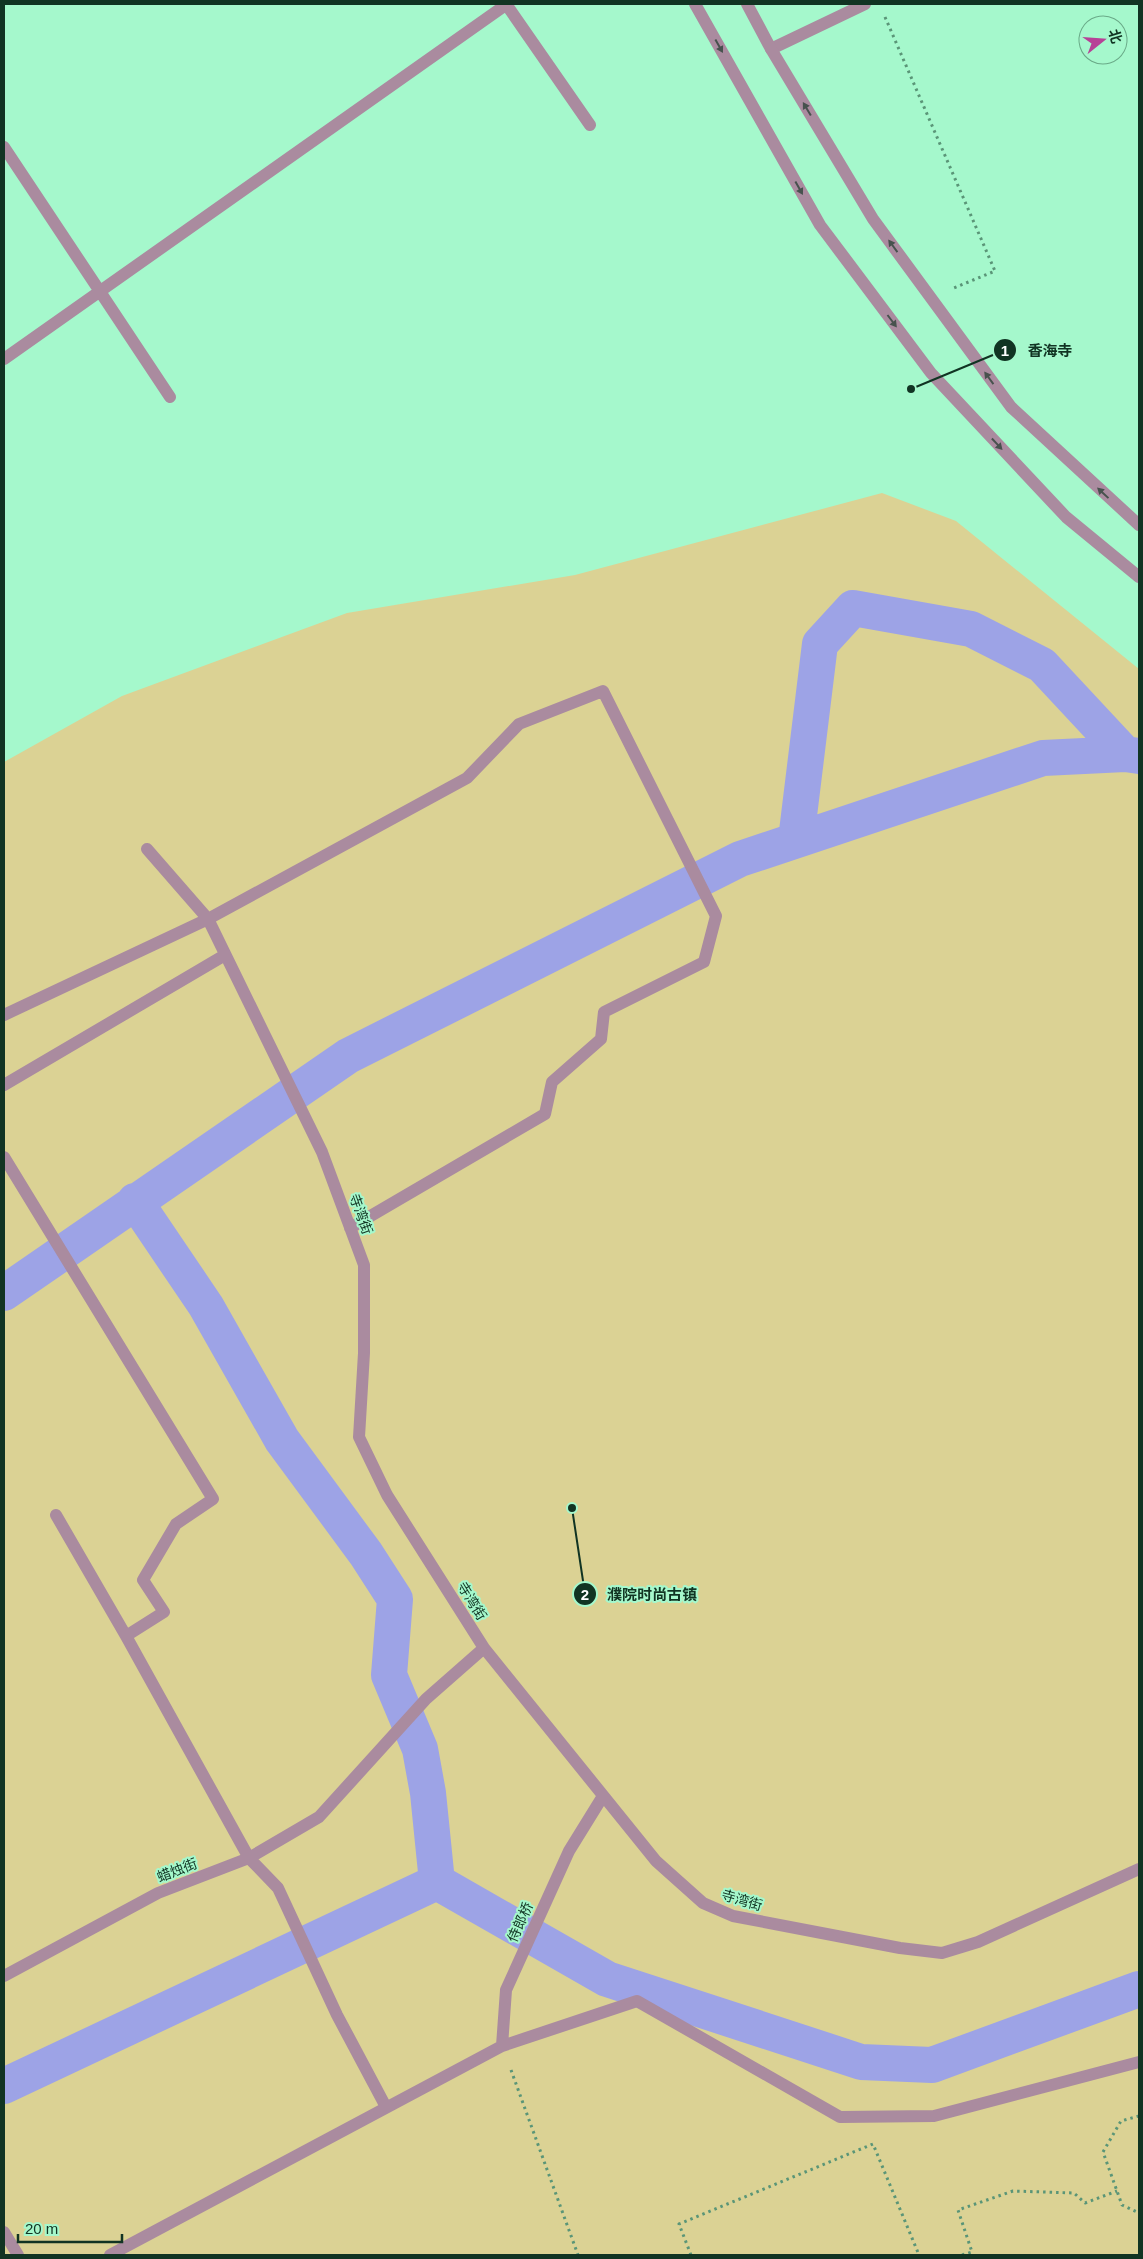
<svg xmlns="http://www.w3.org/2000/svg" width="1143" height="2259" viewBox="0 0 1143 2259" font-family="Arial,'Noto Sans SC',sans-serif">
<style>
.green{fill:#dbd294}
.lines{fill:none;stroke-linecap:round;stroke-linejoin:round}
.canal{stroke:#9da3e6;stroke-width:36}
.path{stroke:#5a9577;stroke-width:3;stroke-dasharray:2.5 4;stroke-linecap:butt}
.service{stroke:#aa8b9f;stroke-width:12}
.pedestrian{stroke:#aa8b9f;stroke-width:12}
.minor{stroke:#aa8b9f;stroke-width:12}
.tertiary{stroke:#aa8b9f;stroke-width:12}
.oneway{fill:#47524e}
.labels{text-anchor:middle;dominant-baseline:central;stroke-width:4;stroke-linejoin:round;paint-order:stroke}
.street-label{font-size:14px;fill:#113423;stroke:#a5f8cc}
.leader{fill:none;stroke:#113423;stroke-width:2}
.callout-dot{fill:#113423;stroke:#a5f8cc;stroke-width:2}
.mark-label{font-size:15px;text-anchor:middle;font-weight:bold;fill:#fff}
.callout-label{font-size:15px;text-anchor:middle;font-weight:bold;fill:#113423;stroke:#a5f8cc;stroke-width:4;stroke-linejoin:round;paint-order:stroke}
</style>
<rect width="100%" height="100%" fill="#a5f8cc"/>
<!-- green -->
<path class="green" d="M882,493L956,521L1139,669V2255H4V762L122,696L347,613L575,575Z"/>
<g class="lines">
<!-- canal -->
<path class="canal" d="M796,840L820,644L853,608L971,629L1042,665L1125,754
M135,1201L206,1306L282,1440L366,1554L395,1599L389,1675L420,1749L428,1793L437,1882
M4,1293L348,1056L740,859L1043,758L1125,754L1139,756
M437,1882L607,1979L861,2062L932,2065L1139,1989
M4,2086L437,1882"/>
<!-- path -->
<path class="path" d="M885,17L995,271L954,288
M511,2070L578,2255
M1139,2116L1121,2121L1103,2152L1122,2205L1139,2213
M691,2255L679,2224L873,2144L919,2255
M962,2255L972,2252L958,2210L1013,2191L1074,2193L1085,2203L1117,2191"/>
<!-- service -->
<path class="service" d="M771,49L865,4"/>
<!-- pedestrian -->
<path class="pedestrian" d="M147,849L208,919L322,1152L364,1265V1353L359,1437L387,1495L484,1648L656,1861L703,1903L733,1916L900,1948L942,1953L978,1942L1139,1869
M4,1015L208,919L467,778L519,724L603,691L716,916L704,962L604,1012L601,1039L552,1082L545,1114L350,1228
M4,1085L225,955
M4,1157L213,1499L176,1524L143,1580L164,1612L126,1636
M56,1515L126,1636L249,1858L278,1888L337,2015L386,2107
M4,1976L158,1893L249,1858L319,1817L426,1699L484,1648
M502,2046L506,1990L569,1851L603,1796
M4,2232L18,2255
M110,2255L502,2046L637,2001L840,2117L934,2116L1139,2062"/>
<!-- minor -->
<path class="minor" d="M506,4L590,125
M4,147L170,397
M4,359L507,4"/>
<!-- tertiary -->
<path class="tertiary" d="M695,4L820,225L931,373L1066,517L1139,577
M747,4L771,49L873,219L1011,407L1139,525"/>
</g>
<!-- one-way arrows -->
<defs><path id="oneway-solid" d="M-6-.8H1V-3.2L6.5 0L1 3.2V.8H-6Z" transform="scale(1.25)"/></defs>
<g class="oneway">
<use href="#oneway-solid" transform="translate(719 46) rotate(61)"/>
<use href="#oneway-solid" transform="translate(807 109) rotate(-121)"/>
<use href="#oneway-solid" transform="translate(799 188) rotate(61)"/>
<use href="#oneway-solid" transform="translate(893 246) rotate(-126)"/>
<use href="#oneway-solid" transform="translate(892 321) rotate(53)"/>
<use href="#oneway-solid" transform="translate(989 378) rotate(-126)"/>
<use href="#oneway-solid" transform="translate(997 444) rotate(47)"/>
<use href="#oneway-solid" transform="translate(1103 493) rotate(-137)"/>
</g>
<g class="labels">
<!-- street labels -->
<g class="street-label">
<text transform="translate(361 1214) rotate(70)">寺湾街</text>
<text transform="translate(472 1601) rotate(58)">寺湾街</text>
<text transform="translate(177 1870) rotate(-21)">蜡烛街</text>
<text transform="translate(742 1900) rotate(16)">寺湾街</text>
<text transform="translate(520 1922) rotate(-66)">侍郎桥</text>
</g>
</g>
<!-- callouts -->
<path class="leader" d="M911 389L1005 350M572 1508L585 1594"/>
<g class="callout-dot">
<circle cx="911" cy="389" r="5"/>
<circle cx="572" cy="1508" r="5"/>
<circle cx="1005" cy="350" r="12"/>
<circle cx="585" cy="1594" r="12"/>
</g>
<g class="mark-label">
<text x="1005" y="356">1</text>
<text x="585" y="1600">2</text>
</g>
<g class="callout-label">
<text x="1050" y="356">香海寺</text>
<text x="652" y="1600">濮院时尚古镇</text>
</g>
<!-- border -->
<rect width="1143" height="2259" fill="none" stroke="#113423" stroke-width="10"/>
<!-- north arrow -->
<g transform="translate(1103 40) rotate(73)"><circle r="24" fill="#a5f8cc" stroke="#6aaa88"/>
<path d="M0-4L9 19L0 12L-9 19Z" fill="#b74197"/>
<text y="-8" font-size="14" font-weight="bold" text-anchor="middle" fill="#113423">北</text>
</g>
<!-- scale -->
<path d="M18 2234v8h104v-8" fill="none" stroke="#113423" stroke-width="2.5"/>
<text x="25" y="2234" font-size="15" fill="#113423" stroke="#a5f8cc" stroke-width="4" paint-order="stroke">20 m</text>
</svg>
